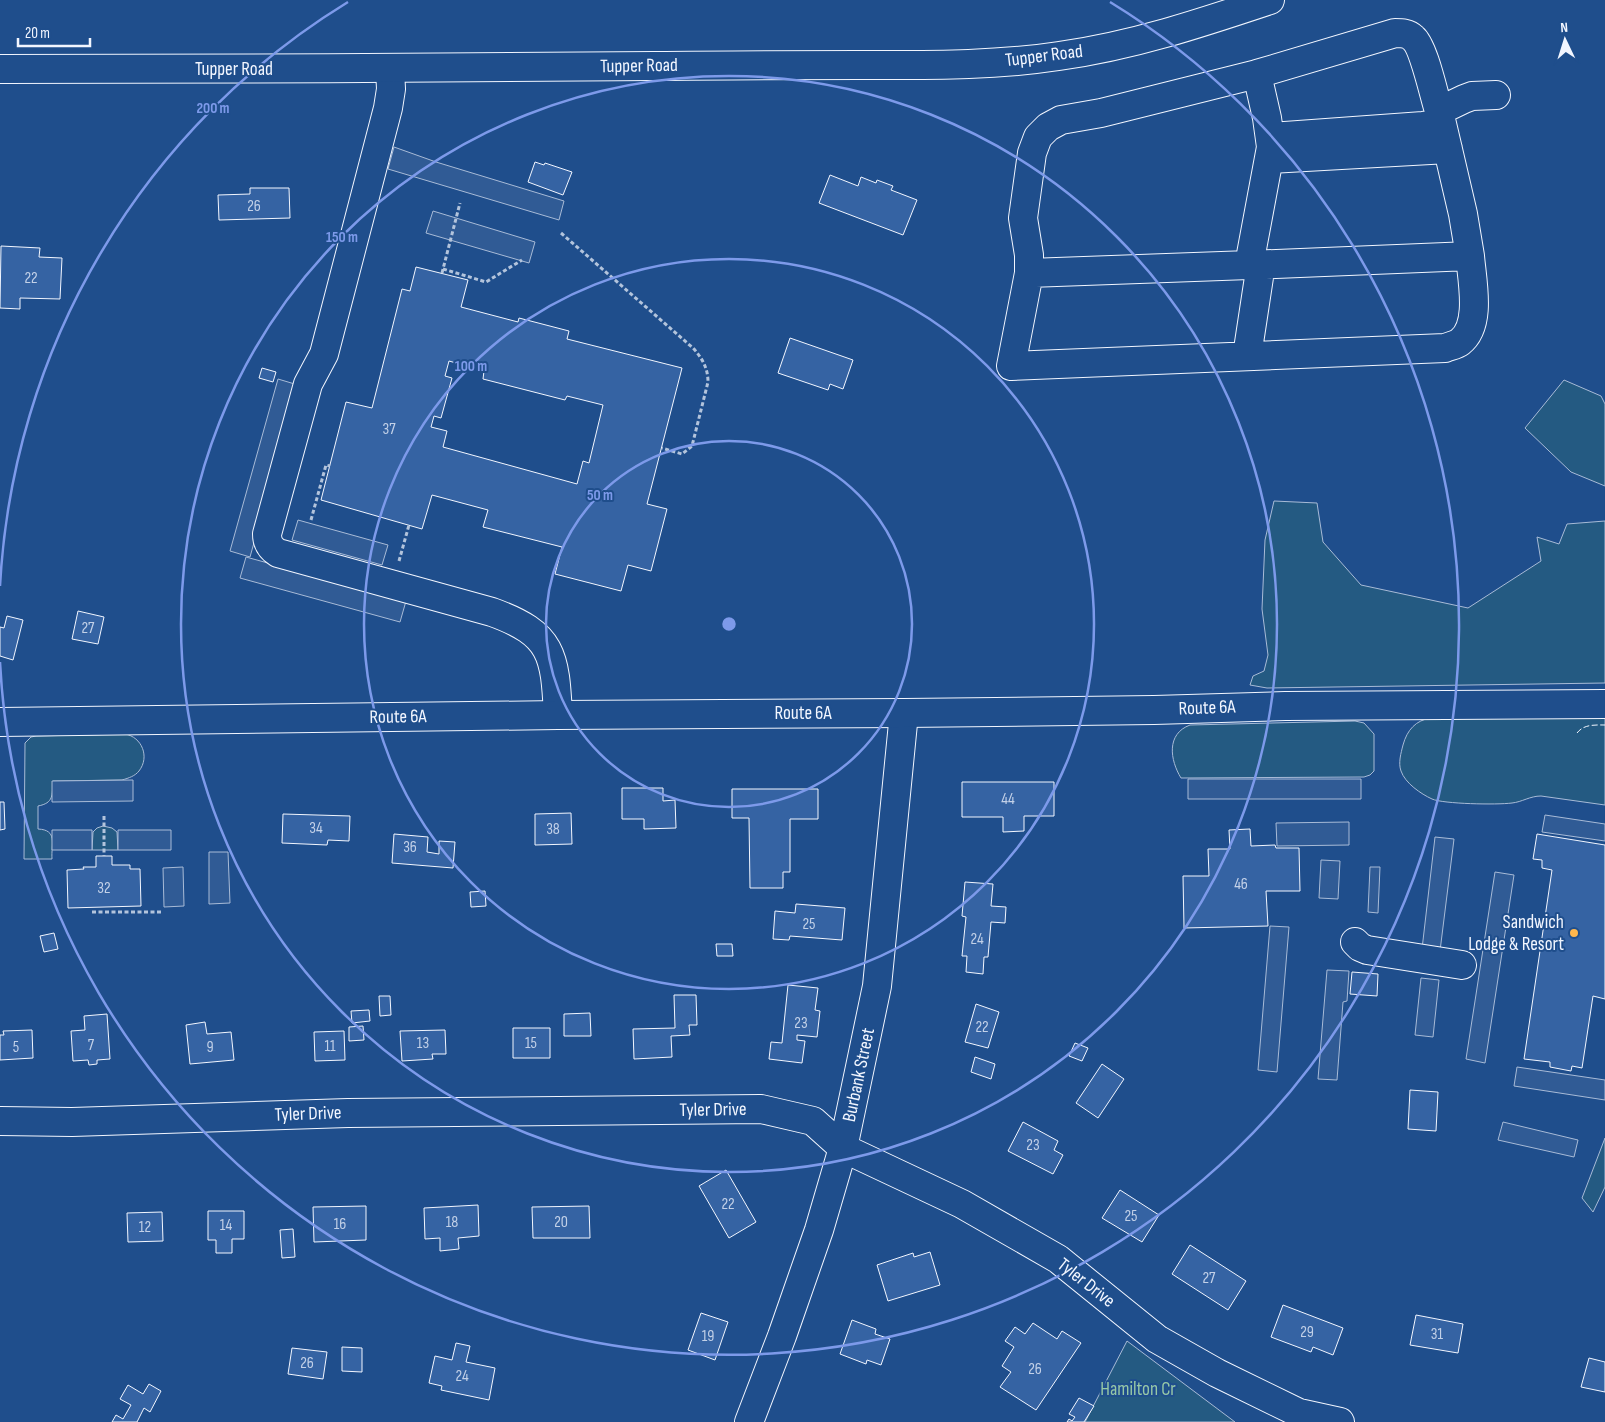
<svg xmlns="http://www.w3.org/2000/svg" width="1605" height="1422" viewBox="0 0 1605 1422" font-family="'Sofia Sans Condensed',sans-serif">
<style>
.green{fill:#245a82;stroke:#a8bbd7}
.parking{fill:#305b95;stroke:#a8bbd7}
.building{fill:#3563a3;stroke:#f2f6ff;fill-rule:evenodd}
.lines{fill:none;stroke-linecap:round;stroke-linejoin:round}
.minor-casing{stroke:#f2f6ff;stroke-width:30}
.major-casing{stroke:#f2f6ff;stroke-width:30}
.path{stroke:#b3c4dc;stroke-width:3;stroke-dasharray:4 2.5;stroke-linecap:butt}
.minor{stroke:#1f4e8c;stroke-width:28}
.major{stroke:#1f4e8c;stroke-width:28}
.fence{stroke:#f2f6ff;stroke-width:1;stroke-dasharray:6 2.5;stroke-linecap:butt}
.ring{fill:none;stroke:#7d9aea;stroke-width:2.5}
.poi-dot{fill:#ffb74d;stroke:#1f4e8c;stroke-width:2}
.labels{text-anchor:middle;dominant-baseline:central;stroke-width:4;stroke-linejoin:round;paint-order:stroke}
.number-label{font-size:16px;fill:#c3d1e8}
.street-label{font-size:19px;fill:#f2f6ff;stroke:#1f4e8c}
.poi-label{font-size:19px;fill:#f2f6ff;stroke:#1f4e8c;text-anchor:end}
.park-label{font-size:19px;fill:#97c8a6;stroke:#1f4e8c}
.centre{fill:#7d9aea;stroke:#1f4e8c;stroke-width:2.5}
.ring-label{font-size:15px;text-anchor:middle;font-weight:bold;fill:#7d9aea;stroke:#1f4e8c;stroke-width:4;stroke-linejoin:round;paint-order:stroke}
</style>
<rect width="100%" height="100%" fill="#1f4e8c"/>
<!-- green -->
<path class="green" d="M1564,380L1601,396L1605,404V486L1571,472L1525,428Z
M1274,501L1317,503L1323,542L1361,585L1468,608L1541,561L1537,537L1559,544L1567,524L1605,521V683L1267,688L1250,685L1253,676L1264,671L1268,655L1262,609L1265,540Z
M1605,717V805L1541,796C1530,796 1522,802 1512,803C1497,805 1443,804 1432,799C1421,794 1405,783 1401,771C1398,763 1401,753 1403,745C1407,730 1416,720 1431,718Z
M1355,721L1364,723L1374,734V771L1370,775L1364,777L1181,778C1170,760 1166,734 1190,725Z
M125,734C142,737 150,757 139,771C135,776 129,778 122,780L53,781C52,795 54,803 38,806V829C58,830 51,844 52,859H24L25,743L31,737L36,736Z
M103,826L112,828L117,832L118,850H92L93,832L97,828Z
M1605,1138V1187L1593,1212L1582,1198Z
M1127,1341L1235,1422H1085Z"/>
<!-- parking -->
<path class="parking" d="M394,147L436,162L564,201L559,220L388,169Z
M433,211L535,242L529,263L426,233Z
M278,379L298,385L250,557L230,551Z
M298,520L388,545L382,565L292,540Z
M246,557L406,601L400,622L240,578Z
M1188,779H1361V799H1188Z
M133,780V801L52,802V781Z
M1545,815L1605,824V841L1542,832Z
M1349,822V845L1277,846L1276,823Z
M52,830H92V850H52Z
M118,830H171V850H118Z
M1435,837L1454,839L1440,951L1422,949Z
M209,852H228L230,903L209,904Z
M1321,860L1340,861L1338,899L1319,898Z
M183,867L184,906L164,907L163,868Z
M1370,867H1380L1378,913L1368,912Z
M1495,872L1514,875L1485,1063L1466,1059Z
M1270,926L1289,927L1277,1072L1258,1070Z
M1327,970L1349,971L1347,1001L1343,1002L1337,1080L1318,1079Z
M1421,978L1439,980L1433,1037L1415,1035Z
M1517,1067L1605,1080V1100L1514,1086Z
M1503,1122L1578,1140L1574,1157L1498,1140Z"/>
<!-- building -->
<path class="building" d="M535,162L544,165L545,163L572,172L563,195L528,182Z
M830,175L858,186L861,177L876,183L877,180L893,186L891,190L917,200L903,235L819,203Z
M250,188H289L290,218L219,220L218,195L250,194Z
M1,246L40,248L39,257L62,258L60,299L20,298V309L0,308Z
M416,267L468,280L461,307L518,322L519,318L569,331L567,339L682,368L647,504L667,509L651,571L628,565L621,591L555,574L562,547L483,527L488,510L432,495L422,529L321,500L346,402L372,408L402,289L410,291ZM449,361L484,371L483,379L565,400L567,396L603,405L589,463L583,461L577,484L443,447L447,431L431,427L434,416L441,418L452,378L445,376Z
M790,338L853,360L843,389L830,384L828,390L778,373Z
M262,368L276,372L273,382L259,378Z
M78,611L104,617L98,644L72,639Z
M7,616L23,620L13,660L0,656V627L4,628Z
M962,782H1054V816H1024V831L1003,832V817H962Z
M622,788H663V801L675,800L676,828L644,829V819H622Z
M732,789H818V819H790V872H783V888H750L749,818H732Z
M0,802H4L5,829L0,830Z
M571,813L572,844L535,845V814Z
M283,814L350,816L349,841L328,840L327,845L282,843Z
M1250,829L1251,846L1275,845L1276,848H1299L1300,891H1266L1268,926L1184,928L1183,876H1209L1208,849H1230L1229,830Z
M394,834L428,837L427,852L439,854V841L455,842L453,868L392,863Z
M1537,834L1605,845V999L1593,996L1582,1068L1572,1066L1571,1071L1550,1067V1062L1524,1059L1552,870L1542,868V860L1533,859Z
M96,856H112V865H130V869H140L141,906L68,908L67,870L84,869L83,867H96Z
M965,882L993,884L991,906L1006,907L1005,923L991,922L988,957H984L983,974L966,972L967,956H962L966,917L962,916Z
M485,891L486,906L471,907L470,892Z
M796,904L845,908L842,940L790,936L789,940L773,939L775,911L795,913Z
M54,933L58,949L44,952L40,936Z
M716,944H732L733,956H717Z
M1352,972L1378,974L1377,996L1350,994Z
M788,985L818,988L815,1010L820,1011L817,1037L797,1035V1040L805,1041L802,1063L769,1059L771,1042L782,1043Z
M674,995H696L697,1025H689L690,1035L671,1036L672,1057L634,1059L633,1029L675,1028Z
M379,996H390L391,1015L380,1016Z
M976,1004L999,1012L988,1048L965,1042Z
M369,1010L370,1021L352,1023L351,1011Z
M590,1013L591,1036H564V1014Z
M107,1014L110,1059L97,1060V1064L89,1065L88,1060L73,1061L71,1031L85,1030L84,1016Z
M205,1022L207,1034L231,1032L234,1060L190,1064L186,1025Z
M363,1026L364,1040L349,1041V1027Z
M513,1028H550V1058H513Z
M32,1030L33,1058L0,1060V1035H4L3,1031Z
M445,1030L446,1054H432L433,1059L402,1061L400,1031Z
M344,1031L345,1060L315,1061L314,1032Z
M1075,1043L1088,1048L1082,1061L1069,1056Z
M975,1057L995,1064L991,1079L971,1072Z
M1102,1064L1124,1079L1098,1118L1076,1103Z
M1410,1090L1438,1092L1436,1131L1408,1129Z
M1023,1122L1058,1141L1054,1150L1063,1155L1053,1174L1008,1151Z
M726,1170L756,1222L729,1238L699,1186Z
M1120,1190L1159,1215L1142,1242L1102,1218Z
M478,1205L479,1236L458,1238L459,1249L440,1251V1238L425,1239L424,1208Z
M366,1206V1240L314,1242L313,1207Z
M589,1206L590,1238H533L532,1207Z
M208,1211H244V1239H232V1253H216V1240H208Z
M162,1212L163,1241L128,1242L127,1213Z
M293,1229L295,1257L282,1258L280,1230Z
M1190,1245L1246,1281L1228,1310L1172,1274Z
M930,1252L940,1285L888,1301L877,1265L913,1253L914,1257Z
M1283,1305L1343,1328L1333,1355L1313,1347L1311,1352L1271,1337Z
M701,1313L728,1322L715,1360L688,1350Z
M1416,1315L1463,1324L1458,1353L1410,1345Z
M852,1320L876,1329L875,1334L890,1339L881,1365L867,1360L866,1364L840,1354Z
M1033,1323L1057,1339L1062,1331L1081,1343L1036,1410L1000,1387L1011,1372L1002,1366L1014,1347L1005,1341L1015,1327L1025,1334Z
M456,1343L470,1346L466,1362L495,1368L489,1400L441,1390L442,1386L429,1383L435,1356L452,1360Z
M342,1347L362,1348V1372L342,1371Z
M292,1348L327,1352L323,1379L288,1374Z
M1589,1358L1605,1362V1392L1581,1387Z
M149,1384L161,1391L150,1412L144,1408L137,1422H112L116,1415L123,1419L131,1405L120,1399L128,1385L143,1394Z
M1079,1398L1094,1406L1084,1422H1067L1069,1419L1072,1421L1075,1417L1069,1414Z"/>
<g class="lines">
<defs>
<path id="minor" d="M390,69L391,89L388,108L324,354L308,384L267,534C267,543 270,548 278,553L492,612C553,634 555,655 558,715
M1439,111C1434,96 1424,47 1413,38C1408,33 1402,33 1395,33L1257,74L1267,118L1271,147L1249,265L1470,256L1463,214L1439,111L1464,99L1472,96L1496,95
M1270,137L1423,126L1431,125L1441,119
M1270,159L1448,149
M1249,265L1029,273L1011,366L1445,348C1450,346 1456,345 1460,342C1482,325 1472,281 1470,256
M1029,273V255L1023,218L1032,153L1038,137L1048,127L1061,120L1101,113L1257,74
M1247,356L1261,264
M1355,942L1360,947L1367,950L1462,965
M0,1121L72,1122L348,1113L761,1109L813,1121L843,1148L962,1204L1058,1259L1157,1339L1217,1373L1299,1413L1340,1422
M749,1422L782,1336L819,1230L843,1148L877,986L904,713"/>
<path id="major" d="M0,69C218,69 437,68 655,66C724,65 792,65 861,65C927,65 994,66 1059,56C1132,46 1201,23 1270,0
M0,722L558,715L904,713L1154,710L1285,706L1605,704"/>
</defs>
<!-- minor casing -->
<use href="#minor" class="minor-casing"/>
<!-- major casing -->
<use href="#major" class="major-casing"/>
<!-- path -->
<path class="path" d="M561,233L693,348C702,358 708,368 708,382L692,446L682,454L662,448
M443,269L486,282L522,260
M442,273L460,203
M311,520L326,465L330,466
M399,561L409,525
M104,816V856
M92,912H161"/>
<!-- minor -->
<use href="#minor" class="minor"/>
<!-- major -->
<use href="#major" class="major"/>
<!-- fence -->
<path class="fence" d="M1577,733C1584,724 1595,725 1605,725"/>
</g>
<!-- distance rings -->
<g class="ring">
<circle cx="729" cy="624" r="183"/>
<circle cx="729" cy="624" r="365"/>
<circle cx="729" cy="624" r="548"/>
<path d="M0 586A730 730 0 0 1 348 2M1110 2A730 730 0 1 1 0 662"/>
</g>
<!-- markers -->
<circle class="poi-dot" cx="1574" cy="933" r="5"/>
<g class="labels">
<!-- number labels -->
<g class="number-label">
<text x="254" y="206">26</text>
<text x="31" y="278">22</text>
<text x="389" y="429">37</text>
<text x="88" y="628">27</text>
<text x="1008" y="799">44</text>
<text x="316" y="828">34</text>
<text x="553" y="829">38</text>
<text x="410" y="847">36</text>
<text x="1241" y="884">46</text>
<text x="104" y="888">32</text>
<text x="809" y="924">25</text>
<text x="977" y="939">24</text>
<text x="801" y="1023">23</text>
<text x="982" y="1027">22</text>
<text x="423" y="1043">13</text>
<text x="531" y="1043">15</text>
<text x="91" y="1045">7</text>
<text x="330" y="1046">11</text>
<text x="16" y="1047">5</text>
<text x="210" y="1047">9</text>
<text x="1033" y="1145">23</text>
<text x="728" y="1204">22</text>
<text x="1131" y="1216">25</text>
<text x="452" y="1222">18</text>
<text x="561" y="1222">20</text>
<text x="340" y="1224">16</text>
<text x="226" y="1225">14</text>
<text x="145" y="1227">12</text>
<text x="1209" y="1278">27</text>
<text x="1307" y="1332">29</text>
<text x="1437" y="1334">31</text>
<text x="708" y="1336">19</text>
<text x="307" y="1363">26</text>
<text x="1035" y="1369">26</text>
<text x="462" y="1376">24</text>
</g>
<!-- street labels -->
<g class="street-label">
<text transform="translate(1044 56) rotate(-7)">Tupper Road</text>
<text transform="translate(639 66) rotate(-1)">Tupper Road</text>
<text x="234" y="69">Tupper Road</text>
<text transform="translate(1207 708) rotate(-2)">Route 6A</text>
<text x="803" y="713">Route 6A</text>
<text transform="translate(398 717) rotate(-1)">Route 6A</text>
<text transform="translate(859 1075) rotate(-78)">Burbank Street</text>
<text transform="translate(713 1110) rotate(-1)">Tyler Drive</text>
<text transform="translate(308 1114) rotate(-2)">Tyler Drive</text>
<text transform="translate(1086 1283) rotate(38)">Tyler Drive</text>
</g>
<!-- poi labels -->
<g class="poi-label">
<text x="1564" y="922">Sandwich<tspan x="1564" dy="22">Lodge &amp; Resort</tspan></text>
</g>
<!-- park labels -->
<g class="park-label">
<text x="1138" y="1389">Hamilton Cr</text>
</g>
</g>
<circle cx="729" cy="624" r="8" class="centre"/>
<g class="ring-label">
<text x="213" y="113">200 m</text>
<text x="342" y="242">150 m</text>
<text x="471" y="371">100 m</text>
<text x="600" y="500">50 m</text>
</g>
<!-- north arrow -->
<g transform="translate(1565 40) rotate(356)" stroke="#1f4e8c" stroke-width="4" paint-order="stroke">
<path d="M0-4L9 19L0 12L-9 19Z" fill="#f2f6ff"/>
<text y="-8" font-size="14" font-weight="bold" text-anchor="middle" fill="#f2f6ff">N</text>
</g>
<!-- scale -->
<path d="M18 38v8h72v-8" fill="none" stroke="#f2f6ff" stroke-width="2.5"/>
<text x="25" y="38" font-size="15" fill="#f2f6ff" stroke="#1f4e8c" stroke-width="4" paint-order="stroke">20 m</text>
</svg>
